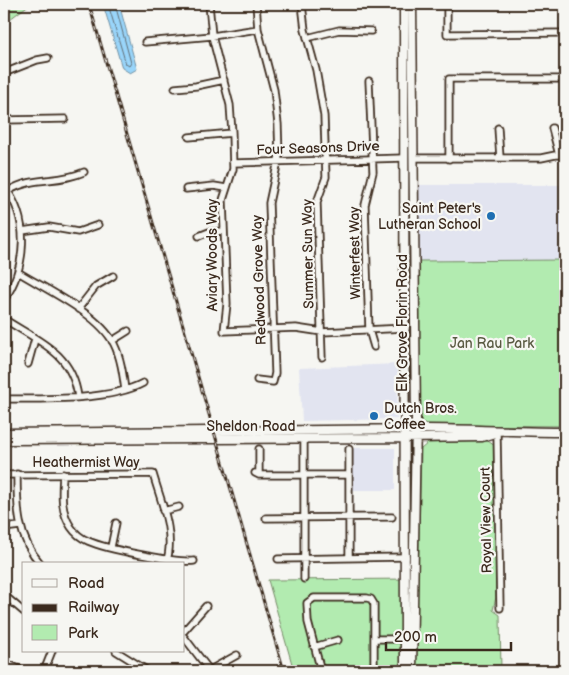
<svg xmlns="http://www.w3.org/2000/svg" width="569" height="675" viewBox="0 0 569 675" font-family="'Balsamiq Sans',sans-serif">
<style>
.built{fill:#e2e4f0}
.green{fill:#b2ebb0;stroke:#768a67}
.water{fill:#99d5fa;stroke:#7391a2}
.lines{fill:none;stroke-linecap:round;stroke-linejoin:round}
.shore{stroke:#616e76;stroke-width:1}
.minor-casing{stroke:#3b2a1e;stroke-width:9}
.major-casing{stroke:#3b2a1e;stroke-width:11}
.minor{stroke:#f6f6f2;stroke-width:5.5}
.major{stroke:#f6f6f2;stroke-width:8}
.rail-casing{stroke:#3b2a1e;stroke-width:3}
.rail{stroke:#f6f6f2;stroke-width:1;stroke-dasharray:4;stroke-linecap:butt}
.poi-dot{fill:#1f6fb2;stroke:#f6f6f2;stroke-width:2}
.labels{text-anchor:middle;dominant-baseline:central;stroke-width:4.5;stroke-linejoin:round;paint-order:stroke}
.street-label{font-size:14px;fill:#3b2a1e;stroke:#f6f6f2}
.poi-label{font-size:14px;fill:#3b2a1e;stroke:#f6f6f2;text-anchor:end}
.park-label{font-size:14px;fill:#595a42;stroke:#f6f6f2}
</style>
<rect width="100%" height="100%" fill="#f6f6f2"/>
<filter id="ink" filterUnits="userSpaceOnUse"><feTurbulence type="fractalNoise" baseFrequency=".02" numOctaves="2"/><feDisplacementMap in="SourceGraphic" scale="10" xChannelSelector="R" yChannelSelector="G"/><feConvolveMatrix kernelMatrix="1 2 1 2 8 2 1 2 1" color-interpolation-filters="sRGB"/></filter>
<g filter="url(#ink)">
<!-- built -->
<path class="built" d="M418,185H565V260L417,261Z
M398,364L397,419L302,421L299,368Z
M352,448H395V490H352Z"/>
<!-- green -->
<path class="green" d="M4,4H30L10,19L4,18Z
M565,260V426L419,425L417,261Z
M488,441L495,446L496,597L493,610L500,615L501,671H294L268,580L418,579L421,449L428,443Z"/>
<!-- water -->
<path class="water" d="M103,4H119L137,69L130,73L122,68Z"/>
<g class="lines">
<!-- shore -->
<path class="shore" d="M108,4L126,64L129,66L131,63L115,4"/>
<defs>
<path id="minor" d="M209,4L212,36L230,105L232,133L233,169L223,200L227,304L224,331L296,328L322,332L406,328
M256,4L258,29L274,90L278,124L279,156L269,203L275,373L273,382L257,380
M302,4L305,30L316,70L324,116L326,177L317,202L322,357
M447,4V34L565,33
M307,38L339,30L371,31
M145,42L212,36L258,29
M4,73L37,60L48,58
M369,81L373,172L365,205L369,330L374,347
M175,88L196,86L224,80
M4,120L65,119
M498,128L500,158
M552,128L559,155
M189,137L232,133
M413,158H541L565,153
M449,159V79H565
M233,163L404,158
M4,186C30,219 27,266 4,300
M186,189L214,186L226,188
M8,191C35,175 57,184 84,172
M22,231L49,227L78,232L98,225
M199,236L209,232L224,231
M18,272C47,290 99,314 114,344C121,358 123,375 125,390
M78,309L96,286L113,276
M4,319C38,341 72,352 78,397
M112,341L128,331
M28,364L35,339
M4,399C42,399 110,401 143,383
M497,433L500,608
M304,439V579
M255,473L259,475H349
M17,474C17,508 17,538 41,564
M63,474C62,492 60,511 71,527C75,533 81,538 88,541C106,549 176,563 194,561
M4,475L153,474C161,502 176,534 166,564
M259,475V449
M163,511L179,507
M266,518L392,517
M4,528L20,526
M111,547L116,523
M349,558V449
M278,559L406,557
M4,595L24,612
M184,631L206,606
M184,637L210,671
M374,639H405
M314,647L338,640
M116,651L148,671
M4,662L23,671
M210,670L237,655
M44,671L52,651
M321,671L308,622L307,603L314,598H367L371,599L374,604V671"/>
<path id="major" d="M404,4L405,671
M4,433L426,429C473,429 518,432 565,432
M4,440L404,438L482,437L495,433
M412,671L416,421L412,4"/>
</defs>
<!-- minor casing -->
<use href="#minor" class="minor-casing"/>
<!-- major casing -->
<use href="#major" class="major-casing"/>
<!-- minor -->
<use href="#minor" class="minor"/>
<!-- major -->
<use href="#major" class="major"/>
<defs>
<path id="rail" d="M89,4L284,671"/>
</defs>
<!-- rail casing -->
<use href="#rail" class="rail-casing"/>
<!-- rail -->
<use href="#rail" class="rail"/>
</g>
</g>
<!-- markers -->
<g class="poi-dot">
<circle cx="491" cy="216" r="5"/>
<circle cx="374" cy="416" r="5"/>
</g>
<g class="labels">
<!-- street labels -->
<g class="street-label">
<text transform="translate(318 148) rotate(-2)">Four Seasons Drive</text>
<text transform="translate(355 253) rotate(-91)">Winterfest Way</text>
<text transform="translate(308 254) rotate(-91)">Summer Sun Way</text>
<text transform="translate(212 255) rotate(-90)">Aviary Woods Way</text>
<text transform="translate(259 280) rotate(-92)">Redwood Grove Way</text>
<text transform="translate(402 323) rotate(-90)">Elk Grove Florin Road</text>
<text x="251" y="426">Sheldon Road</text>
<text x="86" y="462">Heathermist Way</text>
<text transform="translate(486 520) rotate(-91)">Royal View Court</text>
</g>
<!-- poi labels -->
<g class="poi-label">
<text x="481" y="208">Saint Peter's<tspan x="481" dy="16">Lutheran School</tspan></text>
<text x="384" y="408" text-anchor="start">Dutch Bros.<tspan x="384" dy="16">Coffee</tspan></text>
</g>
<!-- park labels -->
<g class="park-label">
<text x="492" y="343">Jan Rau Park</text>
</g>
</g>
<!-- margin -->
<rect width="569" height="675" fill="none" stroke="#f6f6f2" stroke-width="20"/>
<rect x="10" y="10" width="549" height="655" fill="none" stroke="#3b2a1e" stroke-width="2" filter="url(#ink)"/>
<!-- legend -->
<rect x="22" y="562" width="162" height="90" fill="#f6f6f2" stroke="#aba49d"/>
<rect x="32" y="579" width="25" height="8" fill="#f6f6f2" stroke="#aba49d"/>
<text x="68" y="588" font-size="15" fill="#3b2a1e">Road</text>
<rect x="32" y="604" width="25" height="8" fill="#3b2a1e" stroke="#aba49d"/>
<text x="68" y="612" font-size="15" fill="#3b2a1e">Railway</text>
<rect x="32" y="625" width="25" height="15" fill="#b2ebb0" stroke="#aba49d"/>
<text x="68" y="638" font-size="15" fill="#3b2a1e">Park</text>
<!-- scale -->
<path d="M386 642v8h125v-8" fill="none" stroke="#3b2a1e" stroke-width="2.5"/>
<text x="394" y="642" font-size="15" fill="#3b2a1e" stroke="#f6f6f2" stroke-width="4" paint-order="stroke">200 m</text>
</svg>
